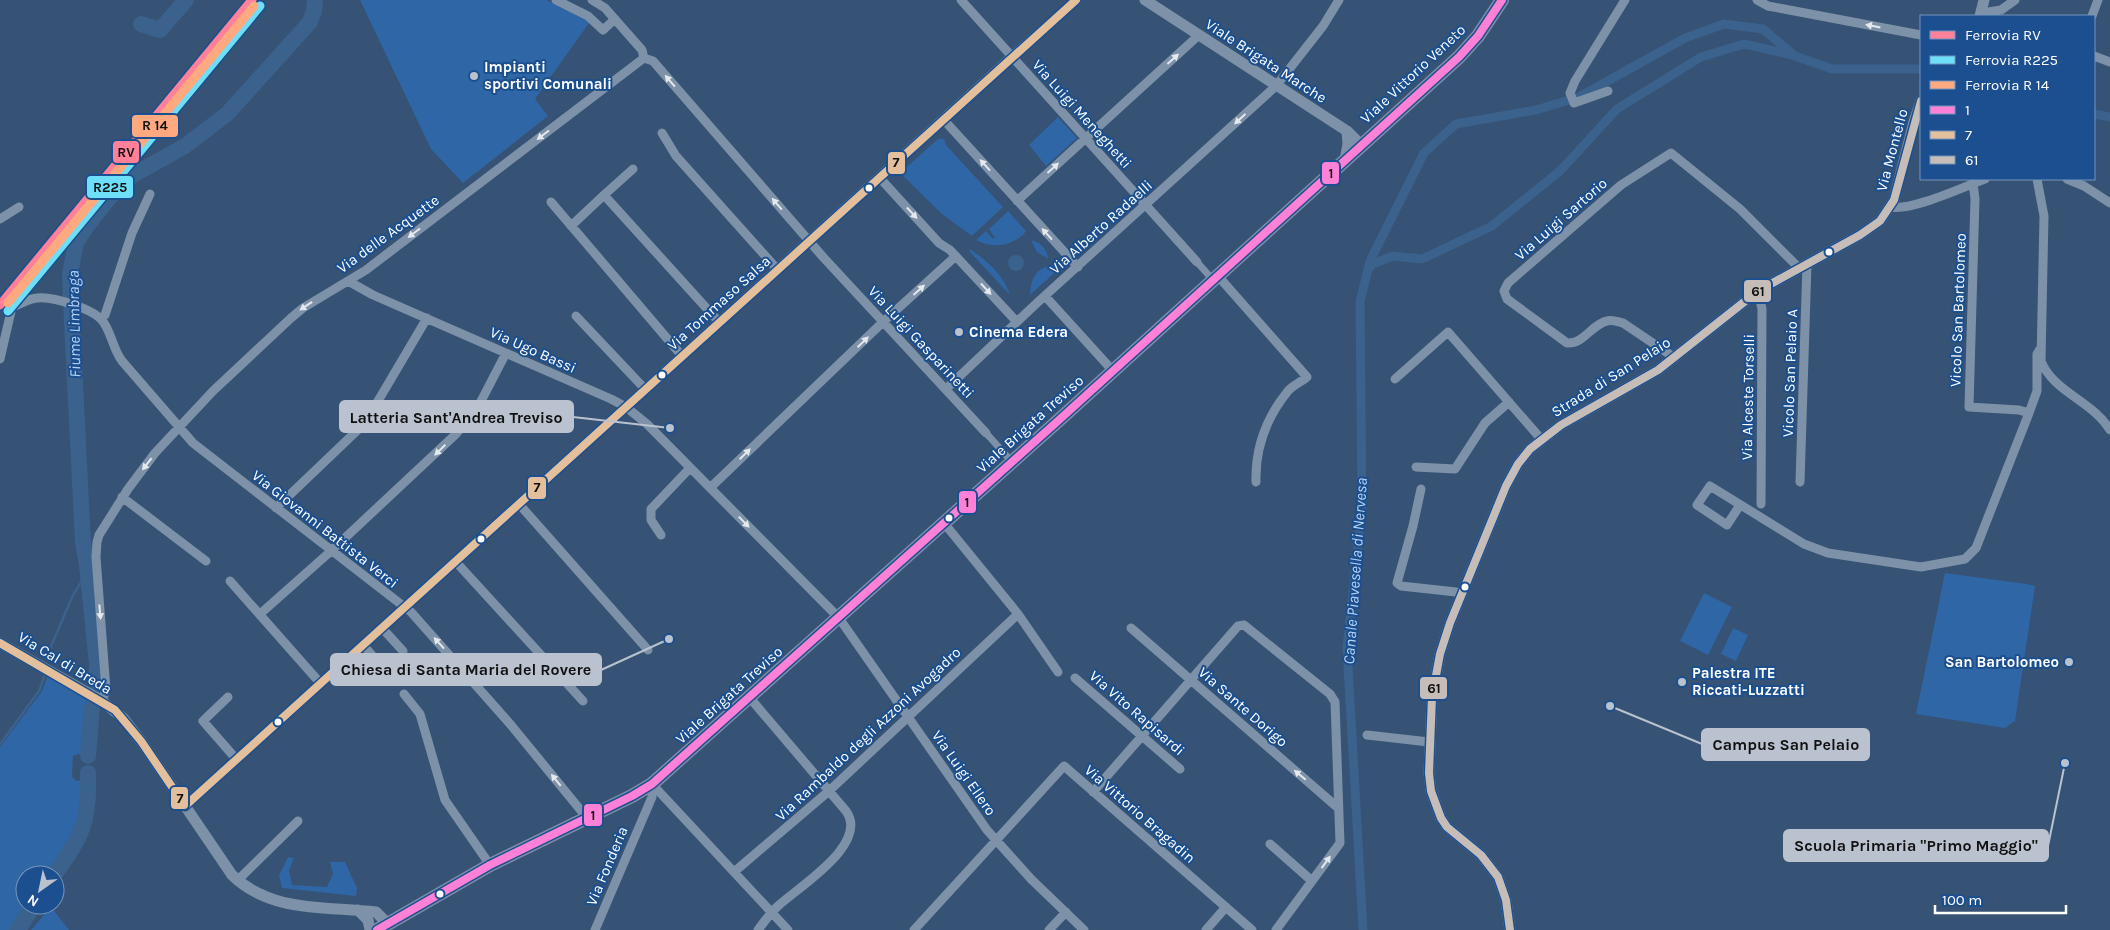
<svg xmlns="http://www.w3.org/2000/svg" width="2110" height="930" viewBox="0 0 2110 930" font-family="Karla,sans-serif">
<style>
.green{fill:#2f66a5}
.water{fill:#3b618d}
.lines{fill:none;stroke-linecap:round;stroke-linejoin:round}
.stream{stroke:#3b618d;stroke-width:2.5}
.canal{stroke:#3b618d;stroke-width:9}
.river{stroke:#3b618d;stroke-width:16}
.pedestrian{stroke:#7d92a8;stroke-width:7}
.minor{stroke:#7d92a8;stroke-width:9}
.tertiary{stroke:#7d92a8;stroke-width:11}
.primary{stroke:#7d8ea7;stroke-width:14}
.bus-1-casing{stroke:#1b4f8f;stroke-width:11}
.bus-2-casing{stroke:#1b4f8f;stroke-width:11}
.bus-3-casing{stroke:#1b4f8f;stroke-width:11}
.bus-1{stroke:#ff80d7;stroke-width:8}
.bus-2{stroke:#e3bf9b;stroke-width:8}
.bus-3{stroke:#c6bdb9;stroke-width:8}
.rail-1-casing{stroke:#1b4f8f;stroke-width:12}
.rail-2-casing{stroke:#1b4f8f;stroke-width:12}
.rail-3-casing{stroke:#1b4f8f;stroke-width:12}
.rail-1{stroke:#ff8098;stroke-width:9}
.rail-2{stroke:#6ddff8;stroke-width:9}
.rail-3{stroke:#ffa980;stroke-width:9}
.oneway{fill:#e5e9ee}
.poi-dot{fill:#b9c2ce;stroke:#1b4f8f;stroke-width:2}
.bus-dot{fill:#fff;stroke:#1b4f8f;stroke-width:2}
.labels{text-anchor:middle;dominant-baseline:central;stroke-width:4;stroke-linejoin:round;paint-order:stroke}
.street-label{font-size:15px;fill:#fff;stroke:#1b4f8f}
.poi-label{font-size:15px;font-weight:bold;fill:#fff;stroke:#1b4f8f;text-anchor:start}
.water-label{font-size:16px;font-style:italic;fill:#b5d3f5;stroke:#1b4f8f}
.leader{fill:none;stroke:#b9c2ce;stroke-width:2}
.callout-dot{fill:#b9c2ce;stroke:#1b4f8f;stroke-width:2}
.callout{fill:#b9c2ce;stroke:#b9c2ce;stroke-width:2}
.callout-label{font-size:16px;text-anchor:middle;font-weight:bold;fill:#111}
.line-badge{stroke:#1b4f8f;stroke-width:2}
.pale-badge-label{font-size:14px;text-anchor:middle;font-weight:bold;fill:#111}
</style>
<rect width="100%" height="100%" fill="#365274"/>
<!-- green -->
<path class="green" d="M360,0H546L588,18L589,23L535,99L548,116L463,183L431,149Z
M1058,117L1077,138L1046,166L1029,145Z
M938,139H944L946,145L1003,207L972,236L942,214L900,173Z
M1008,211L1026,231L1024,234C1011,246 993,249 976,240L986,231L992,238H995L989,229Z
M1031,240C1040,242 1048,250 1048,259L1037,252Z
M970,249C986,260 1004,275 1010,295L969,251Z
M1058,264L1061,267L1030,295C1031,274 1038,267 1058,264Z
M1945,573L2027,584L2035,586L2015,721L2005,728L1916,714Z
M1704,593L1732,607L1708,655L1680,641Z
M1733,628L1748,635L1736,661L1721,654Z
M48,675L88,697L86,702L90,704L83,753L73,756L72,777L76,781L84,780L79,826L47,875H25V905H29L14,930H0V747L42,691Z
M288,857L294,858L289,870L292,885L327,887L333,874L330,862H345L357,888L356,896L282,888L279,876Z
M51,907L69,930H31Z"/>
<!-- water -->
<path class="water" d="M1008 263a8 8 0 1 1 16 0a8 8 0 1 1-16 0Z"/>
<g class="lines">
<!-- stream -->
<path class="stream" d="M46,658L73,595L88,571
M0,744L39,691L45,674"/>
<!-- canal -->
<path class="canal" d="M2094,114L2110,117
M1368,270L1372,264L1393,256L1422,259L1492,226L1561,170L1617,109L1701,57L1744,44L1793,55
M1363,930L1347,648L1362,508L1360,302L1370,261L1424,153L1456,124L1536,110L1579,97L1685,38L1724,24L1763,29L1795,56L1832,69H1921"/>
<!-- river -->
<path class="river" d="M141,24L160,30L186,0
M95,692L97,665L87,565L83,543L71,302L70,274L76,243L87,226L110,197L133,175L185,146L227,114L310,22L314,11L315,0
M88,756L92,706
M54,875C82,837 90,822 88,773
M18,930L34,905"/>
<!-- pedestrian -->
<path class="pedestrian" d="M1197,262L1213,280
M986,433L1012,462"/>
<!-- minor -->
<path class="minor" d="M556,0L588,16L603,30L615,19
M592,0L605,8L642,50L644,58
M961,0L1197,262
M1757,0L1768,6L1921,35
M1982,13L2001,10L2015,0
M2092,16L2098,0
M2094,56L2110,62
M1608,91L1574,103L1570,93L1575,81L1625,0
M943,119L1078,267
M662,133L676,156L777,269
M879,177L939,243L950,250L1017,322
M2037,179L2044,216L2041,361C2053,392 2093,401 2110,430
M2067,179L2084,186L2110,203
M1973,183L1975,199L1969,407L2019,410L2029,413L2037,391V354L2040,349
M604,195L633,169
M1017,201L1199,35
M551,202L682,356
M1891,207C1912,211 1963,187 1985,179
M0,219L19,207
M571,226L604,195L719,322
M1218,276L1307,377C1301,382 1292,386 1288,391C1266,418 1255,447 1256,482
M348,281L373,295L611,399L626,407L647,424L839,618L987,830L1031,879L1084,930
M1758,291L1762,309L1761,504
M1045,296L1113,371
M4,307C16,309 25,299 37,298C52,296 96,309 104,323C112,335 113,349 122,361L193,443L411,612L511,725L587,818
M576,316L645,389
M101,318L105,315L132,233L150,194
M1675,358L1623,323C1618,322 1612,319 1607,321C1592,324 1584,344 1567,343L1507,299L1504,291L1508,283L1621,185L1671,153L1740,209L1799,268
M0,359L12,307
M1395,379L1448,332L1541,439
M946,389L1038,302L1276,86L1323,26L1339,0
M1416,467L1455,469L1485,423L1509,402
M1800,482L1807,264
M710,488L883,322L956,256
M1421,489L1413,526L1397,583L1401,586L1456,592L1461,595
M122,497L206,561
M519,504L648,650
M1740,505L1727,525L1697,505L1710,486L1804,544L1828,553L1921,567L1965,559L1976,548L2029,413
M276,508L365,423L427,318
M944,523L1018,614L1058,672
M661,535L651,520V509L690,468
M456,562L583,701
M230,581L321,684
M260,614L331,551L456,434L478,407L506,353
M382,628L403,651
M1131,628L1337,807
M363,645L392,678
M1075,678L1180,769
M404,694L420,714L445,800L490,865
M228,697L203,721L237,760
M750,698L846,811C870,844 798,887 778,906C770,913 764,922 758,930
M102,701L106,690L96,557L97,542L99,535L128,489L155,453L213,391L291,318L303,308L366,270L644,58L653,61L823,257L986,433
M1367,735L1429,742
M652,784L788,930
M1093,792L1238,626L1244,625L1330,694L1335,702L1340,843L1276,930
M185,806L1012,56L1076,0
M1270,844L1312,881
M734,872L829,791L1018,614
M238,880L298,821
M595,930L652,797V784
M914,930L1064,766L1252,930
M1049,930L1066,912
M1206,930L1226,907"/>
<!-- tertiary -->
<path class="tertiary" d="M1145,0L1347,131L1361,145
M1980,16L1984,0
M1345,160L1348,144L1347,131
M0,643L102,701L123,718L141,741L232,875C271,913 325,906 376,912L388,924
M358,910L368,920L370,930
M1510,930L1506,900L1498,877L1481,855L1447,827L1441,818L1431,791L1429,773L1432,697L1440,654L1450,623L1506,486L1518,464L1530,449L1561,425L1658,370L1758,291L1860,235L1880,221L1894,200L1914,122L1921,101"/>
<!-- primary -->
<path class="primary" d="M377,930L490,865L632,796L652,784L1059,420L1459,57L1478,36L1502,0"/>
<defs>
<path id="bus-1" d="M377,930L490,865L632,796L652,784L1059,420L1459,57L1478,36L1502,0"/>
<path id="bus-2" d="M0,643L115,710L141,741L185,806L1076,0"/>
<path id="bus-3" d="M1510,930L1506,900L1498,877L1481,855L1447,827L1441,818L1431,791L1429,773L1432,697L1440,654L1450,623L1506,486L1518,464L1530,449L1561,425L1658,370L1758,291L1860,235L1880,221L1894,200L1921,101"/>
</defs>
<!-- bus-1 casing -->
<use href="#bus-1" class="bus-1-casing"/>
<!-- bus-2 casing -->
<use href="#bus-2" class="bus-2-casing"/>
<!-- bus-3 casing -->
<use href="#bus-3" class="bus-3-casing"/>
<!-- bus-1 -->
<use href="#bus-1" class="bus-1"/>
<!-- bus-2 -->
<use href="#bus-2" class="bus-2"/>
<!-- bus-3 -->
<use href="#bus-3" class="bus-3"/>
<defs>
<path id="rail-1" d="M0,305L252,0"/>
<path id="rail-2" d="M8,311L260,6"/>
<path id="rail-3" d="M8,303L254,6"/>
</defs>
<!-- rail-1 casing -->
<use href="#rail-1" class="rail-1-casing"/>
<!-- rail-2 casing -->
<use href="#rail-2" class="rail-2-casing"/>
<!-- rail-3 casing -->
<use href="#rail-3" class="rail-3-casing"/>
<!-- rail-1 -->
<use href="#rail-1" class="rail-1"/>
<!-- rail-2 -->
<use href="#rail-2" class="rail-2"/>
<!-- rail-3 -->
<use href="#rail-3" class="rail-3"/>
</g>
<!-- one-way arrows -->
<defs><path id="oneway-solid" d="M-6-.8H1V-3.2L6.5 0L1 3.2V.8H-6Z" transform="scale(1.25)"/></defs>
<g class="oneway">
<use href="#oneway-solid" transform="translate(1873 26) rotate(-169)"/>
<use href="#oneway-solid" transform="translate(1173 59) rotate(-42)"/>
<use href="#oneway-solid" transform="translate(670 81) rotate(-131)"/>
<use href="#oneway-solid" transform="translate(1240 119) rotate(137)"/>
<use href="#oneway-solid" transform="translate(543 135) rotate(143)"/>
<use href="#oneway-solid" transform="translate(985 165) rotate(-132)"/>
<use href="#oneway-solid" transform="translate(1053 168) rotate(-42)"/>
<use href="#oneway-solid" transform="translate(777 204) rotate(-131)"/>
<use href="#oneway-solid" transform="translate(912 213) rotate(47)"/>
<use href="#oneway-solid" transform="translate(414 233) rotate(143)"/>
<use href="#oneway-solid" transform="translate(1047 234) rotate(-132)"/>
<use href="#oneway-solid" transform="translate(986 289) rotate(47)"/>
<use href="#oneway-solid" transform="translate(919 290) rotate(-42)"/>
<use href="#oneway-solid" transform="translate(306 306) rotate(146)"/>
<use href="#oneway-solid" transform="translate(863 342) rotate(-44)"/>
<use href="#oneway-solid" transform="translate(440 450) rotate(136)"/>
<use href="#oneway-solid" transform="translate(745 454) rotate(-44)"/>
<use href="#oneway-solid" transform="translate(147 464) rotate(128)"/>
<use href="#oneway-solid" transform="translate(744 522) rotate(46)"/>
<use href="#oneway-solid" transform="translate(100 612) rotate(85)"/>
<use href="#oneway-solid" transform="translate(439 643) rotate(-132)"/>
<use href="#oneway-solid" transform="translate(1300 775) rotate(-140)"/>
<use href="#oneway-solid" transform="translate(556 780) rotate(-129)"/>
<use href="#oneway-solid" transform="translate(1326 862) rotate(-54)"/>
</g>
<!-- markers -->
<g class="poi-dot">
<circle cx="474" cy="76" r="5"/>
<circle cx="959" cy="332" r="5"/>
<circle cx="2069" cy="662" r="5"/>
<circle cx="1682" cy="682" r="5"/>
</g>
<g class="bus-dot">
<circle cx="869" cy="188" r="4.5"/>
<circle cx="1829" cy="252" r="4.5"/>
<circle cx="662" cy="375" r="4.5"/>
<circle cx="949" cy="518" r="4.5"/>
<circle cx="481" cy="539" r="4.5"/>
<circle cx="1465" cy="587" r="4.5"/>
<circle cx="278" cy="722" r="4.5"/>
<circle cx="440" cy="894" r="4.5"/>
</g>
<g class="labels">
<!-- street labels -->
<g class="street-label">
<text transform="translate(1266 61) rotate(33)">Viale Brigata Marche</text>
<text transform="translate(1413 74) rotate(-43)">Viale Vittorio Veneto</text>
<text transform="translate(1082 114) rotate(48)">Via Luigi Meneghetti</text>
<text transform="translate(1892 150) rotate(-75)">Via Montello</text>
<text transform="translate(1561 219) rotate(-41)">Via Luigi Sartorio</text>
<text transform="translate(1101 227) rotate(-42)">Via Alberto Radaelli</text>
<text transform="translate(388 234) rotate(-36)">Via delle Acquette</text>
<text transform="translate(719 303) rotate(-42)">Via Tommaso Salsa</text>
<text transform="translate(1958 310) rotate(-88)">Vicolo San Bartolomeo</text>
<text transform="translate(921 342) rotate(47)">Via Luigi Gasparinetti</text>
<text transform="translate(533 350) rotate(24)">Via Ugo Bassi</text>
<text transform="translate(1790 373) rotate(-88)">Vicolo San Pelaio A</text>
<text transform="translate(1611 377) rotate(-32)">Strada di San Pelaio</text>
<text transform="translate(1748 397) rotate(-89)">Via Alceste Torselli</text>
<text transform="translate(1030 424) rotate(-42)">Viale Brigata Treviso</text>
<text transform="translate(325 529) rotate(38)">Via Giovanni Battista Verci</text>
<text transform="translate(65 663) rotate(31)">Via Cal di Breda</text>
<text transform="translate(729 695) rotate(-42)">Viale Brigata Treviso</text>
<text transform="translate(1243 707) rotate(41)">Via Sante Dorigo</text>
<text transform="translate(1137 713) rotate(41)">Via Vito Rapisardi</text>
<text transform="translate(868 734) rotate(-43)">Via Rambaldo degli Azzoni Avogadro</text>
<text transform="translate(964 773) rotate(55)">Via Luigi Ellero</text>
<text transform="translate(1140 814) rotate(41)">Via Vittorio Bragadin</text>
<text transform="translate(607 866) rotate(-67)">Via Fonderia</text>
</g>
<!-- poi labels -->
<g class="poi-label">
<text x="484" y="67">Impianti<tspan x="484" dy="17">sportivi Comunali</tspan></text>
<text x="969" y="332">Cinema Edera</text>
<text x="2059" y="662" text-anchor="end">San Bartolomeo</text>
<text x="1692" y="673">Palestra ITE<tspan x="1692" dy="17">Riccati-Luzzatti</tspan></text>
</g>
<!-- water labels -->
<g class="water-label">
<text transform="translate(74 324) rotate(-91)">Fiume Limbraga</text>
<text transform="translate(1355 571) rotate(-86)">Canale Piavesella di Nervesa</text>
</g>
</g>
<!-- callouts -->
<path class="leader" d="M670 428L573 417M669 639L601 670M1610 706L1702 744M2065 763L2048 846"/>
<g class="callout-dot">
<circle cx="670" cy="428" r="5"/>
<circle cx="669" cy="639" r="5"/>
<circle cx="1610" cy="706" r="5"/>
<circle cx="2065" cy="763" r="5"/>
</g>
<g class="callout">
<rect x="340" y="401" width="233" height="31" rx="5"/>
<rect x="331" y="654" width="270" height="31" rx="5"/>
<rect x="1702" y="729" width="167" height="31" rx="5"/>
<rect x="1784" y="830" width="264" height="31" rx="5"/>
</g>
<g class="callout-label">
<text x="456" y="423">Latteria Sant'Andrea Treviso</text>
<text x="466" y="675">Chiesa di Santa Maria del Rovere</text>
<text x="1786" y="750">Campus San Pelaio</text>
<text x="1916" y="851">Scuola Primaria "Primo Maggio"</text>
</g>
<g class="line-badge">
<rect x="131" y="114" width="48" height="24" rx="5" fill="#ffa980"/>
<rect x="112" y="140" width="28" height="24" rx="5" fill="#ff8098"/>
<rect x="887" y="151" width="19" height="24" rx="5" fill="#e3bf9b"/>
<rect x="1321" y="161" width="19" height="24" rx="5" fill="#ff80d7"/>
<rect x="86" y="175" width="48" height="24" rx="5" fill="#6ddff8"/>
<rect x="1743" y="279" width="29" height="24" rx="5" fill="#c6bdb9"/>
<rect x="527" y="476" width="20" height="24" rx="5" fill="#e3bf9b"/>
<rect x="958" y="490" width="19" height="24" rx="5" fill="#ff80d7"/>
<rect x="1419" y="676" width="29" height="24" rx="5" fill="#c6bdb9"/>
<rect x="170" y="786" width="19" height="24" rx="5" fill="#e3bf9b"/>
<rect x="583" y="803" width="20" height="24" rx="5" fill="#ff80d7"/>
</g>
<g class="pale-badge-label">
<text x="155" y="130">R 14</text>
<text x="126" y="157">RV</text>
<text x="896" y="167">7</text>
<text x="1331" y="178">1</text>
<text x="110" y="192">R225</text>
<text x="1758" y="296">61</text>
<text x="537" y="492">7</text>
<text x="967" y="507">1</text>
<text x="1434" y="693">61</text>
<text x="180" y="803">7</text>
<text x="593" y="820">1</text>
</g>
<!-- legend -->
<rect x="1920" y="15" width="175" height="165" fill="#1b4f8f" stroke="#7695bc"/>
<rect x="1930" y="31" width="25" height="8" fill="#ff8098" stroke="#7695bc"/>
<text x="1965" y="40" font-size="15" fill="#ffffff">Ferrovia RV</text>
<rect x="1930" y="56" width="25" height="8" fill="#6ddff8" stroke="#7695bc"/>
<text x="1965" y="65" font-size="15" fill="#ffffff">Ferrovia R225</text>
<rect x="1930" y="81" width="25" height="8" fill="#ffa980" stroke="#7695bc"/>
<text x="1965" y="90" font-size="15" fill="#ffffff">Ferrovia R 14</text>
<rect x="1930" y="106" width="25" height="8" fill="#ff80d7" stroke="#7695bc"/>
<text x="1965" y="115" font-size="15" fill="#ffffff">1</text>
<rect x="1930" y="131" width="25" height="8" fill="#e3bf9b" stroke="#7695bc"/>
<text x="1965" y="140" font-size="15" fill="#ffffff">7</text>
<rect x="1930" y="156" width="25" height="8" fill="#c6bdb9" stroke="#7695bc"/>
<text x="1965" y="165" font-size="15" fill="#ffffff">61</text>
<!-- north arrow -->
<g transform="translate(40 890) rotate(213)"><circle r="24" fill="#1b4f8f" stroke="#7695bc"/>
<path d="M0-4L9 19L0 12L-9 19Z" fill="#b9c2ce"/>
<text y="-8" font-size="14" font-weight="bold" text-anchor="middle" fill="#ffffff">N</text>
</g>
<!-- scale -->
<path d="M1935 905v8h131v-8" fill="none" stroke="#ffffff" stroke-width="2.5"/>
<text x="1942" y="905" font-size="15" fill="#ffffff" stroke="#1b4f8f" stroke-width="4" paint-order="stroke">100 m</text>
</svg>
